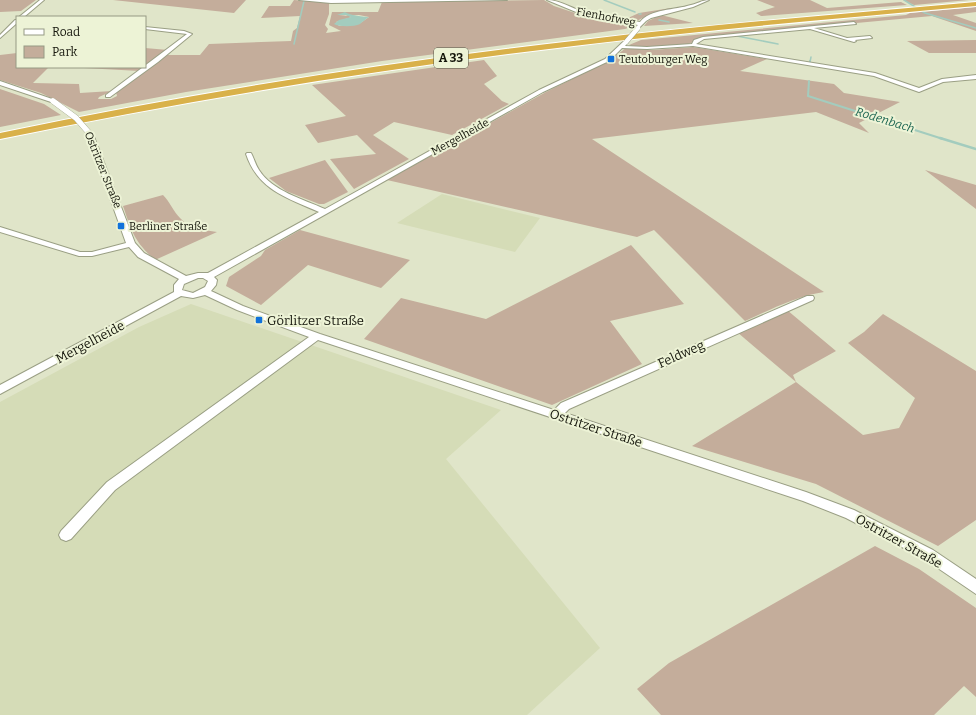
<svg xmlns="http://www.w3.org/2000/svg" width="976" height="715" viewBox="0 0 976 715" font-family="Bitter,serif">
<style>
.built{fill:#d5dcb7}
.green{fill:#c4ad9b;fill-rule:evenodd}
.water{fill:#a3ccbe}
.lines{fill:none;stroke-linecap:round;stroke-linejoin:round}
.stream-far2{stroke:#a3ccbe;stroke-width:1.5}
.stream-far1{stroke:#a3ccbe;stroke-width:2}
.stream{stroke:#a3ccbe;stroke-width:2.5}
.minor-casing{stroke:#9a9f84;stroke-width:2}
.motorway-casing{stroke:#fff;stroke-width:2}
.minor{fill:#fff;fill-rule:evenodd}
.motorway{fill:#d9b14a;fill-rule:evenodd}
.minor-bridge-far1-casing{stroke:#9a9f84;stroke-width:5.5;stroke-linecap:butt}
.minor-bridge-casing{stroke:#9a9f84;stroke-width:6;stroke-linecap:butt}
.minor-bridge-far1{stroke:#fff;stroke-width:4.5}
.minor-bridge{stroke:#fff;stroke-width:5.5}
.poi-dot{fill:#1172db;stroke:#edf3d6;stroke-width:1.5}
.labels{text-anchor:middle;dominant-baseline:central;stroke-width:4;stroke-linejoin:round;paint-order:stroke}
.far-street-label{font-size:11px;fill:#13140a;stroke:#edf3d6}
.far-poi-label{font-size:11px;fill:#13140a;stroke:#edf3d6;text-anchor:start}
.shield{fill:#edf3d6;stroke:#545747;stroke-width:1}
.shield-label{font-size:12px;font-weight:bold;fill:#13140a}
.far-water-label{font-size:12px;font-style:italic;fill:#1d6652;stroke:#edf3d6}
.poi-label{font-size:13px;fill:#13140a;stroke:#edf3d6;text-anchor:start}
.street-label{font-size:13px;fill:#13140a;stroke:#edf3d6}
</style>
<rect width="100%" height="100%" fill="#e0e5c9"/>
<!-- built -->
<path class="built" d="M442,194L540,218L515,252L397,223Z
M191,304L501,410L446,459L600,648L527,715H0V402L139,327Z"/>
<!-- green -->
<path class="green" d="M0,0H36L21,11L0,12Z
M113,0H246L234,13Z
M294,0L329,3V14L325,25L328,29L326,33L341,31L329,25L332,12H378L382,2L544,0L554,6L575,13L633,25L631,27L625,29L382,61L186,92L79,112L41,93L0,80V55L17,53V67H49L33,83L79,84L80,93L112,91L99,97L98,99H111L117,96L116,92L167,55H200L209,44L291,41L293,31L297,28L300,16L261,18L269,6H290ZM346,15L339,16L359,15L369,17L359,24L339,26L336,22L352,17Z
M757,0H810L827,8L901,2L907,5L761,16L756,13L775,7Z
M903,0H969L914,5Z
M976,7V12L953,15L976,23V31L932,16L704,37C697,38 693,43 688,44C677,47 638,50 629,45L641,40L906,15L910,13Z
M671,8H681L648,15L637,21L633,22L590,14L628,18L639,13Z
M661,15L693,23L644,26L648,21Z
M976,40V53H929L907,41Z
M693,47L767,59L740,71L834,84L844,93L900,102L859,123L869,133L816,112L592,139L824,292C796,296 770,310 745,321L654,230L637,237L387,180L546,92L610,60L626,48L652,50Z
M145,48L168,50L140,71L65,67H145Z
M484,60L497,76L484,84L502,101L509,104L452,135L394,122L373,135L409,159L354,189L330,159L376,154L357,135L318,143L305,125L346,116L312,85Z
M0,89L44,104L61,115L0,127Z
M325,160L348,192L324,204H319L286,191L269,178Z
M925,170L976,185V209Z
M163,195C170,202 173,211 180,218C190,229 204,230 217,232L155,260C134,241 132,232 123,206Z
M300,230L410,260L381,288L308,265L261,305L226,286L229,277L261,256L265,250Z
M631,245L684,304L610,321L642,364L552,405L364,339L401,298L486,319Z
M787,310L836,351L793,375L796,382L863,435L899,428L915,398L848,343L864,332L883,314L976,371V520L938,546L816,484L692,446L796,382L737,332Z
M875,546L919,569L976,608V697L964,686L934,715H661L637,689L669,663Z"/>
<!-- water -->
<path class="water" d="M345,12C348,15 365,17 369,17C366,19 361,23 360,24C354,27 339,27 334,24L339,20L351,17L346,15H337Z"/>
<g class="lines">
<!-- stream-far2 -->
<path class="stream-far2" d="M604,0L635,12
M904,0L925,13L976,28
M639,14H641
M659,20L669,22
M737,36L778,44
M294,44L304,1
M810,62L811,57"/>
<!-- stream-far1 -->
<path class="stream-far1" d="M810,64V61
M809,81L808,96L943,139"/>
<!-- stream -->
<path class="stream" d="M940,138L976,149"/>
<defs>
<path id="minor" d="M40,0H44L24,17H19Z
M299,0H507L331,3Z
M547,0C559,0 572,8 583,12C602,17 621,20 640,22C650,9 675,10 691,5C697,4 702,0 709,0L693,7L651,18L646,21L638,29L636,28L638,25L581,14Z
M15,20H17V23L0,38V35Z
M854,22L856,24L814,28L847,38L870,36L872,38L855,40L856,41L854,42L810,29L704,39L696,44L875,73L919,88L942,79L976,75V79L943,82L919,92L874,76L693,46L647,49L622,48L609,61L543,92L214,277L217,280L216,285L211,291L243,306L320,334L554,410L561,403L807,296H813L814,298L813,300L569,409L565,413L806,492L854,510L933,550L976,579V594L923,558L846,518L803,501L318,340L115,490L71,539L66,541L61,539L59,535L61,531L107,482L309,337L237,310L205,295L193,298L181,296L0,394V385L174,292V285L179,279L138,257L129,247L92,256H79L0,232V227L80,252H92L126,243L87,134L88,133L93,134L135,243L144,253L186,276L198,273H208L319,212C287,198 258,190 246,154L247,153H251C254,158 255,164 259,170C272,191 303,199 325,209L539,90L605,59L624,41L628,42L625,46L647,47L692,44L694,40L703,37ZM198,278H203L208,281L205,287L193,293L182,290L184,284Z
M145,27L184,31L192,34L158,62L110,97H106V95L187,34L145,29Z
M0,81L55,100L56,101L51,102L0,85Z"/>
<path id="motorway" d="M976,2V6C844,18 713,29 582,45C386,68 193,99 0,139V133C193,93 386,62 582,40C713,24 844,14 976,2Z"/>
</defs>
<!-- minor casing -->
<use href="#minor" class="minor-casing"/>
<!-- motorway casing -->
<use href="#motorway" class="motorway-casing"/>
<!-- minor -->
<use href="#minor" class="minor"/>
<!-- motorway -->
<use href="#motorway" class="motorway"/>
<defs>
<path id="minor-bridge-far1" d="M626,42L638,28"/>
<path id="minor-bridge" d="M53,101L76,118L90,134"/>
</defs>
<!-- minor-bridge-far1 casing -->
<use href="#minor-bridge-far1" class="minor-bridge-far1-casing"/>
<!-- minor-bridge casing -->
<use href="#minor-bridge" class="minor-bridge-casing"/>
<!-- minor-bridge-far1 -->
<use href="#minor-bridge-far1" class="minor-bridge-far1"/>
<!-- minor-bridge -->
<use href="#minor-bridge" class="minor-bridge"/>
</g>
<!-- markers -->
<g class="poi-dot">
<rect x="607" y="55" width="8" height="8" rx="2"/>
<rect x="117" y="222" width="8" height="8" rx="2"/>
<rect x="255" y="316" width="8" height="8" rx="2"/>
</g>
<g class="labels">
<!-- far-street labels -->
<g class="far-street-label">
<text transform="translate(606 17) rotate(11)">Fienhofweg</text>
<text transform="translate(460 137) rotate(-29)">Mergelheide</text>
<text transform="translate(103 170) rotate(68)">Ostritzer Straße</text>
</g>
<!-- far-poi labels -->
<g class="far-poi-label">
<text x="619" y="59">Teutoburger Weg</text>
<text x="129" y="226">Berliner Straße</text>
</g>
<!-- shield labels -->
<rect class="shield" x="434" y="48" width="34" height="20" rx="3"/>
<g class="shield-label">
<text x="451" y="58">A 33</text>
</g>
<!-- far-water labels -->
<g class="far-water-label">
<text transform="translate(885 120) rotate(17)">Rodenbach</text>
</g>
<!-- poi labels -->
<g class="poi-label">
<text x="267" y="320">Görlitzer Straße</text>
</g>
<!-- street labels -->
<g class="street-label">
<text transform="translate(90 342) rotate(-28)">Mergelheide</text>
<text transform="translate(681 354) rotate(-24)">Feldweg</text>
<text transform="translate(596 428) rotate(18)">Ostritzer Straße</text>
<text transform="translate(899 541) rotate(29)">Ostritzer Straße</text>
</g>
</g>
<!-- legend -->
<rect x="16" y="16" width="130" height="52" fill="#edf3d6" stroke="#969a84"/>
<rect x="24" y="29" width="20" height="6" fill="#ffffff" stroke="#969a84"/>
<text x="52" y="36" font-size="12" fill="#13140a">Road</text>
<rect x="24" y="46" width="20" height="12" fill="#c4ad9b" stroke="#969a84"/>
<text x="52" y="56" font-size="12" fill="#13140a">Park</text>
</svg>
